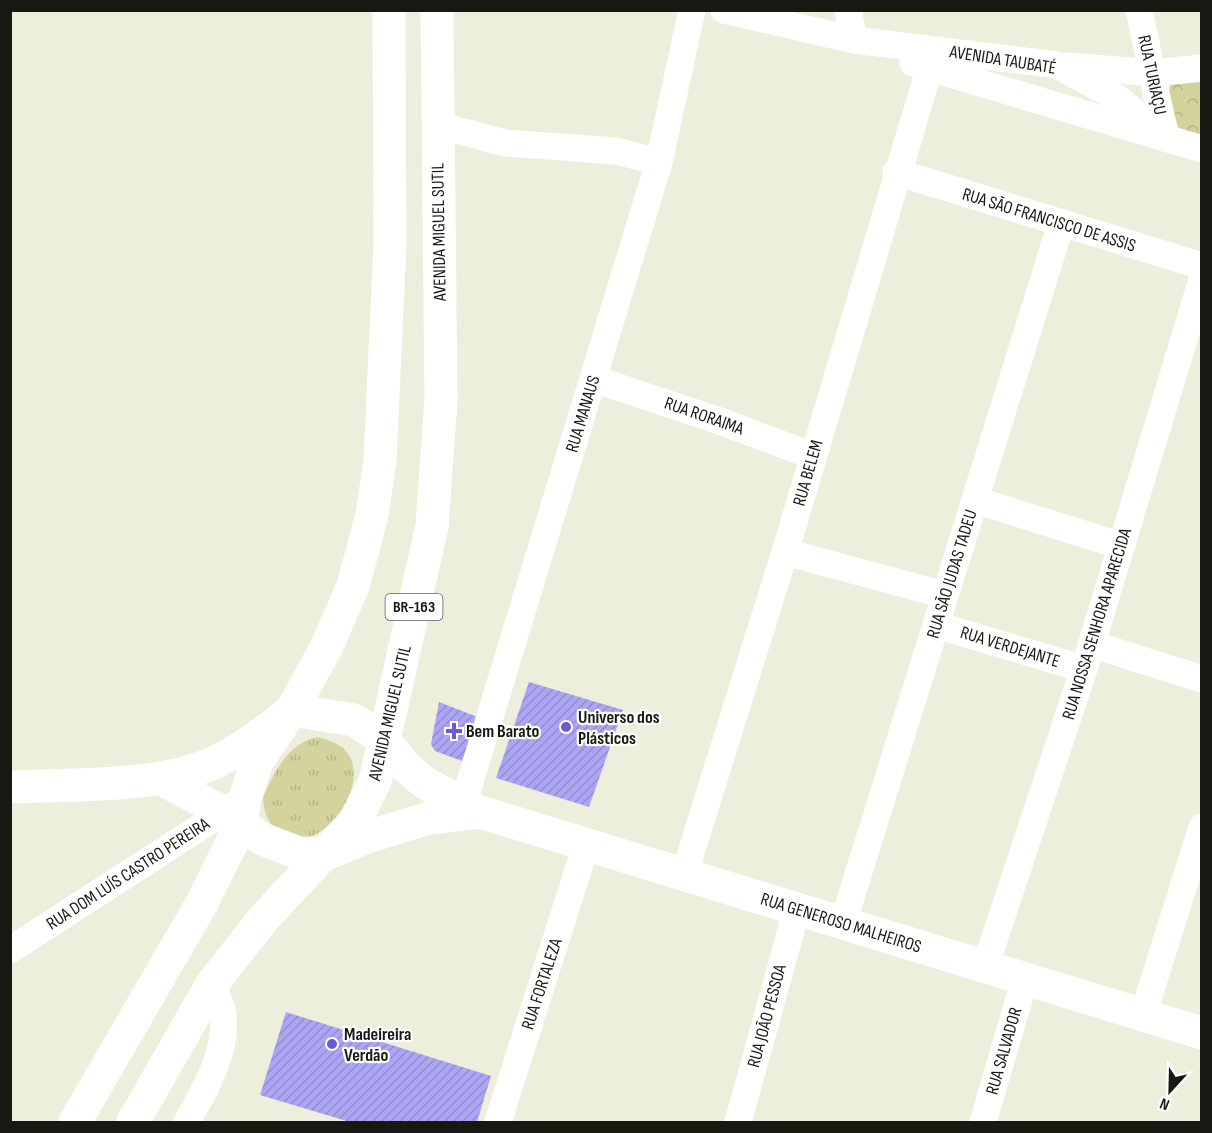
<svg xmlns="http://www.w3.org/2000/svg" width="1212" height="1133" viewBox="0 0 1212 1133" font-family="'Sofia Sans Condensed',sans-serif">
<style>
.grass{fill:url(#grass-tufts)}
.park{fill:url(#park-crowns)}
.building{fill:url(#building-hatch)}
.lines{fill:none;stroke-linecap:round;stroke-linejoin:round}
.street{stroke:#fff;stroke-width:27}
.secondary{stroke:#fff;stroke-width:33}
.primary{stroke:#fff;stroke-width:33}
.poi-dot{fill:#6f59d2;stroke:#fff;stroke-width:2}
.labels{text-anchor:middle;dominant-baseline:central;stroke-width:4.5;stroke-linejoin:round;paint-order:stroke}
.shield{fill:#fff;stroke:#5d5d59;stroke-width:1.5}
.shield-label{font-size:16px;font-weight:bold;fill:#181812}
.street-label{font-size:18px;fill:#181812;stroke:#fff}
.poi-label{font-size:18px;font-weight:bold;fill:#181812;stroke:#fff;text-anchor:start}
</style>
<defs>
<pattern id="grass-tufts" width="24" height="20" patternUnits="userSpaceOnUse" patternTransform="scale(1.5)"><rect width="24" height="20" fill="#d4d29d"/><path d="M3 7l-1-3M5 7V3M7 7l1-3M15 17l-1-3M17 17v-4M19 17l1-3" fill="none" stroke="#b5b486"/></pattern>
<pattern id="park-crowns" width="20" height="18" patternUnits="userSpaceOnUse" patternTransform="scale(1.5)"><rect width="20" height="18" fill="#d4d29d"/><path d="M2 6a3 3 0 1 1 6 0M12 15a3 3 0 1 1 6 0" fill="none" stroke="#b5b486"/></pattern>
<pattern id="building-hatch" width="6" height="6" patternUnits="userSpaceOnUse" patternTransform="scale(1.5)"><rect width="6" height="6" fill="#aca5f3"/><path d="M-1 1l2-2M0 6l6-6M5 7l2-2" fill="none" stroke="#938dcf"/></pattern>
</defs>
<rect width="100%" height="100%" fill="#eed"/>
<!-- grass -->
<path class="grass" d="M318,737C327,740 336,742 343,748C372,774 337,834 304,838C298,838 292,835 286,833C269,828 264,815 263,798C273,773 289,742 318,737Z"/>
<!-- park -->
<path class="park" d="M1201,76V143L1180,137L1167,98L1171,83Z"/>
<!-- building -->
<path class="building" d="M529,682L623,710L589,807L496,778Z
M439,702L480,718L462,761L435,751L431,744Z
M286,1012L491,1076L477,1122H350L260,1095Z"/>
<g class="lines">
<!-- street -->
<path class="street" d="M724,10L854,40L1057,65L1119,99L1167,139
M848,10L854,40
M1139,10C1149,53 1155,97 1167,139
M913,63L1202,149
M1068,66L1154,73L1202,68
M438,125L505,143L616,151L659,162
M896,172L1202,266
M594,379L717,420L813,456
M975,500L1122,546
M785,552L945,595
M936,625L1084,669
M1091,644L1202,679
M460,815L659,162L692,10
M684,875L785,552L929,70
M843,923L1061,224
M10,950L239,802
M985,967L1084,669L1202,280
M1143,1015L1202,827
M187,1122C204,1090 228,1053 223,1014C221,1004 215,993 212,984
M498,1122L586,845
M738,1122L797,909
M983,1122L1025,979"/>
<!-- secondary -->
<path class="secondary" d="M161,779L223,812L262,839L299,853L326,854L367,837L429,818L480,812
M10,787C72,784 155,788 211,764C241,751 267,730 292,710L354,720L384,740L406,767L425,783L480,812L1202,1033"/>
<!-- primary -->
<path class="primary" d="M75,1122L202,903L241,824L245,798L257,762L292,710L327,646L353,586L372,515L380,460L390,244L389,10
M133,1122L212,984L264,918L355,821L375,781L432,526L441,400L437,10"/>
</g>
<!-- markers -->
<g class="poi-dot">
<circle cx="566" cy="727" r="6"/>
<path d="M451 722h6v6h6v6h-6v6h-6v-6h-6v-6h6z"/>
<circle cx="332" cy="1044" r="6"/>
</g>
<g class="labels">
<!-- shield labels -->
<rect class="shield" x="385.5" y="594" width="57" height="26" rx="4.5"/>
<g class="shield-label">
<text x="414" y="607">BR-163</text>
</g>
<!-- street labels -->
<g class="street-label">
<text transform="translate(1003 60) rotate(9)">AVENIDA TAUBATÉ</text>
<text transform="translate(1152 75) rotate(78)">RUA TURIAÇU</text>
<text transform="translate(1049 220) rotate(17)">RUA SÃO FRANCISCO DE ASSIS</text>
<text transform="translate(439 232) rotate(-91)">AVENIDA MIGUEL SUTIL</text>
<text transform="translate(583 414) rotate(-73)">RUA MANAUS</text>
<text transform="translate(704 416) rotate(19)">RUA RORAIMA</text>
<text transform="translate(808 473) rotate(-74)">RUA BELEM</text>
<text transform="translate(952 574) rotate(-73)">RUA SÃO JUDAS TADEU</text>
<text transform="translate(1097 624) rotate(-73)">RUA NOSSA SENHORA APARECIDA</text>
<text transform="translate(1010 647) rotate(17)">RUA VERDEJANTE</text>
<text transform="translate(390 713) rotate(-77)">AVENIDA MIGUEL SUTIL</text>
<text transform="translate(128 874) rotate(-33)">RUA DOM LUÍS CASTRO PEREIRA</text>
<text transform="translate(841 923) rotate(17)">RUA GENEROSO MALHEIROS</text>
<text transform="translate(542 984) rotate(-72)">RUA FORTALEZA</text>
<text transform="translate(767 1016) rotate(-75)">RUA JOÃO PESSOA</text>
<text transform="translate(1004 1051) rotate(-74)">RUA SALVADOR</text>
</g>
<!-- poi labels -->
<g class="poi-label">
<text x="578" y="717">Universo dos<tspan x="578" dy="21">Plásticos</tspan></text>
<text x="466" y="731">Bem Barato</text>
<text x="344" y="1034">Madeireira<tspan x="344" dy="21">Verdão</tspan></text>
</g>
</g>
<!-- border -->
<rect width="1212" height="1133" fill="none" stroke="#181812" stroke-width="24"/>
<!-- north arrow -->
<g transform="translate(1170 1091) rotate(202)" stroke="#ffffff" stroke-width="4.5" paint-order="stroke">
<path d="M0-4.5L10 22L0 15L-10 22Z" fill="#181812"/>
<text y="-9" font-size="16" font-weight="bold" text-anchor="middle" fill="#181812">N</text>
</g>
</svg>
